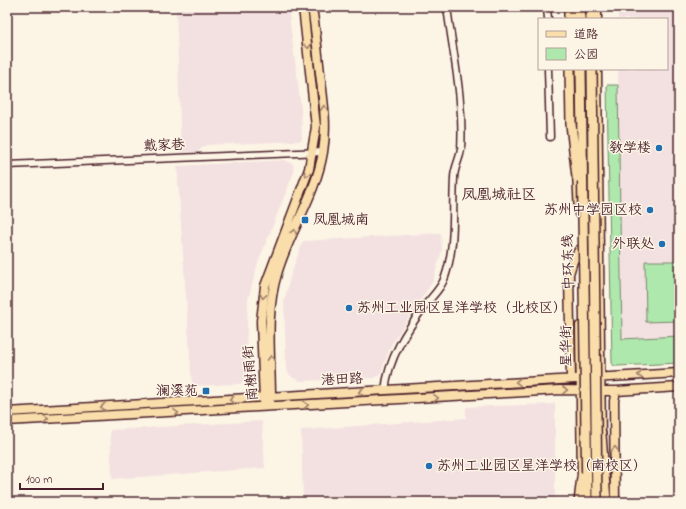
<svg xmlns="http://www.w3.org/2000/svg" width="686" height="509" viewBox="0 0 686 509" font-family="'Indie Flower','LXGW WenKai TC',sans-serif">
<style>
.built{fill:#f3e1e1}
.green{fill:#aee8ad;stroke:#7c846c}
.lines{fill:none;stroke-linecap:round;stroke-linejoin:round}
.minor-casing{stroke:#4a1f2b;stroke-width:9}
.major-casing{stroke:#4a1f2b;stroke-width:11}
.highway-casing{stroke:#4a1f2b;stroke-width:12}
.minor{stroke:#fcf5e5;stroke-width:6}
.major{stroke:#f9deab;stroke-width:8}
.highway{stroke:#f9deab;stroke-width:9}
.highway-bridge-casing{stroke:#4a1f2b;stroke-width:12;stroke-linecap:butt}
.highway-bridge{stroke:#f9deab;stroke-width:9}
.oneway{stroke:#a27e6b}
.poi-dot{fill:#1f6fb2;stroke:#fcf5e5;stroke-width:1.5}
.labels{text-anchor:middle;dominant-baseline:central;stroke-width:3;stroke-linejoin:round;paint-order:stroke}
.street-label{font-size:14px;fill:#4a1f2b;stroke:#fcf5e5}
.poi-label{font-size:14px;fill:#4a1f2b;stroke:#fcf5e5;text-anchor:end}
.neighbourhood-label{font-size:15px;fill:#4a1f2b;stroke:#fcf5e5}
</style>
<rect width="100%" height="100%" fill="#fcf5e5"/>
<filter id="ink" filterUnits="userSpaceOnUse"><feTurbulence type="fractalNoise" baseFrequency=".025" numOctaves="2"/><feDisplacementMap in="SourceGraphic" scale="8" xChannelSelector="R" yChannelSelector="G"/><feConvolveMatrix kernelMatrix="1 2 1 2 8 2 1 2 1" color-interpolation-filters="sRGB"/></filter>
<g filter="url(#ink)">
<!-- built -->
<path class="built" d="M176,7H288L301,108L302,139L299,141L206,145L197,152H181Z
M618,7H679V336L622,339L618,69H667V19H618Z
M285,160L293,164L294,172L258,263L248,300L245,381L239,384L192,386L177,166Z
M441,233L442,250L433,281L391,345L380,375L374,378L301,381L293,378L288,373L286,365L284,301L291,274L303,241Z
M555,404V502H303L301,430L466,418V407Z
M262,421L265,468L112,479L110,430Z"/>
<!-- green -->
<path class="green" d="M607,85H618L622,339L679,336V363L618,366H614L612,363Z
M645,261H679V321L646,322Z"/>
<g class="lines">
<defs>
<path id="minor" d="M547,7L548,19
M548,69L550,137
M7,165L323,152
M385,391C388,358 407,330 426,304C433,295 441,289 445,277C456,245 452,212 454,178C454,168 460,159 461,149C464,101 453,54 447,7"/>
<path id="major" d="M575,7V19
M597,7V19
M576,69L577,142
M597,69L601,440
M577,172L579,214
M580,326L582,482
M571,379L569,274L573,261L579,250
M264,401L261,321L265,286L309,169L316,127L303,7
M270,401L271,397C271,357 265,313 277,274C289,232 316,195 323,152C328,122 322,93 319,64C317,45 315,26 312,7
M7,412L679,373
M7,421L560,390L616,391L679,387
M615,502L614,401L616,391"/>
<path id="highway" d="M569,7V19
M580,7V19
M591,7V19
M601,434L606,502"/>
</defs>
<!-- minor casing -->
<use href="#minor" class="minor-casing"/>
<!-- major casing -->
<use href="#major" class="major-casing"/>
<!-- highway casing -->
<use href="#highway" class="highway-casing"/>
<!-- minor -->
<use href="#minor" class="minor"/>
<!-- major -->
<use href="#major" class="major"/>
<!-- highway -->
<use href="#highway" class="highway"/>
<defs>
<path id="highway-bridge" d="M570,69L571,124L577,177
M581,69L587,502
M592,69L597,502
M579,502L582,477"/>
</defs>
<!-- highway-bridge casing -->
<use href="#highway-bridge" class="highway-bridge-casing"/>
<!-- highway-bridge -->
<use href="#highway-bridge" class="highway-bridge"/>
</g>
<!-- one-way arrows -->
<defs><path id="oneway-chevron" d="M-2-3.5L2.5 0L-2 3.5" fill="none" stroke-width="1.6" stroke-linecap="round" stroke-linejoin="round"/></defs>
<g class="oneway">
<use href="#oneway-chevron" transform="translate(308 46) rotate(83)"/>
<use href="#oneway-chevron" transform="translate(324 108) rotate(-95)"/>
<use href="#oneway-chevron" transform="translate(307 174) rotate(110)"/>
<use href="#oneway-chevron" transform="translate(294 232) rotate(-68)"/>
<use href="#oneway-chevron" transform="translate(263 296) rotate(99)"/>
<use href="#oneway-chevron" transform="translate(271 358) rotate(-91)"/>
<use href="#oneway-chevron" transform="translate(640 375) rotate(177)"/>
<use href="#oneway-chevron" transform="translate(518 382) rotate(176)"/>
<use href="#oneway-chevron" transform="translate(565 390) rotate(-1)"/>
<use href="#oneway-chevron" transform="translate(361 392) rotate(177)"/>
<use href="#oneway-chevron" transform="translate(436 398) rotate(-3)"/>
<use href="#oneway-chevron" transform="translate(232 400) rotate(177)"/>
<use href="#oneway-chevron" transform="translate(306 405) rotate(-3)"/>
<use href="#oneway-chevron" transform="translate(103 407) rotate(177)"/>
<use href="#oneway-chevron" transform="translate(176 413) rotate(-3)"/>
<use href="#oneway-chevron" transform="translate(46 419) rotate(-3)"/>
<use href="#oneway-chevron" transform="translate(615 449) rotate(-91)"/>
</g>
</g>
<!-- markers -->
<g class="poi-dot">
<circle cx="659" cy="148" r="4"/>
<circle cx="650" cy="210" r="4"/>
<rect x="301" y="216" width="8" height="8" rx="2"/>
<circle cx="662" cy="244" r="4"/>
<circle cx="349" cy="308" r="4"/>
<rect x="202" y="387" width="8" height="8" rx="2"/>
<circle cx="429" cy="466" r="4"/>
</g>
<g class="labels">
<!-- street labels -->
<g class="street-label">
<text transform="translate(164 146) rotate(-2)">戴家巷</text>
<text transform="translate(569 262) rotate(-91)">中环东线</text>
<text transform="translate(567 346) rotate(-91)">星华街</text>
<text transform="translate(251 373) rotate(-95)">南榭雨街</text>
<text transform="translate(342 380) rotate(-3)">港田路</text>
</g>
<!-- poi labels -->
<g class="poi-label">
<text x="651" y="148">教学楼</text>
<text x="642" y="210">苏州中学园区校</text>
<text x="313" y="220" text-anchor="start">凤凰城南</text>
<text x="654" y="244">外联处</text>
<text x="357" y="308" text-anchor="start">苏州工业园区星洋学校（北校区）</text>
<text x="198" y="391">澜溪苑</text>
<text x="437" y="466" text-anchor="start">苏州工业园区星洋学校（南校区）</text>
</g>
<!-- neighbourhood labels -->
<g class="neighbourhood-label">
<text x="499" y="195">凤凰城社区</text>
</g>
</g>
<!-- margin -->
<rect width="686" height="509" fill="none" stroke="#fcf5e5" stroke-width="24"/>
<rect x="12" y="12" width="662" height="485" fill="none" stroke="#4a1f2b" stroke-width="1.5" filter="url(#ink)"/>
<!-- legend -->
<rect x="538" y="18" width="130" height="52" fill="#fcf5e5" stroke="#b59f9b"/>
<rect x="546" y="31" width="20" height="6" fill="#f9deab" stroke="#b59f9b"/>
<text x="574" y="38" font-size="12" fill="#4a1f2b">道路</text>
<rect x="546" y="48" width="20" height="12" fill="#aee8ad" stroke="#b59f9b"/>
<text x="574" y="58" font-size="12" fill="#4a1f2b">公园</text>
<!-- scale -->
<path d="M20 483v6h83v-6" fill="none" stroke="#4a1f2b" stroke-width="2"/>
<text x="26" y="483" font-size="12" fill="#4a1f2b" stroke="#fcf5e5" stroke-width="3" paint-order="stroke">100 m</text>
</svg>
